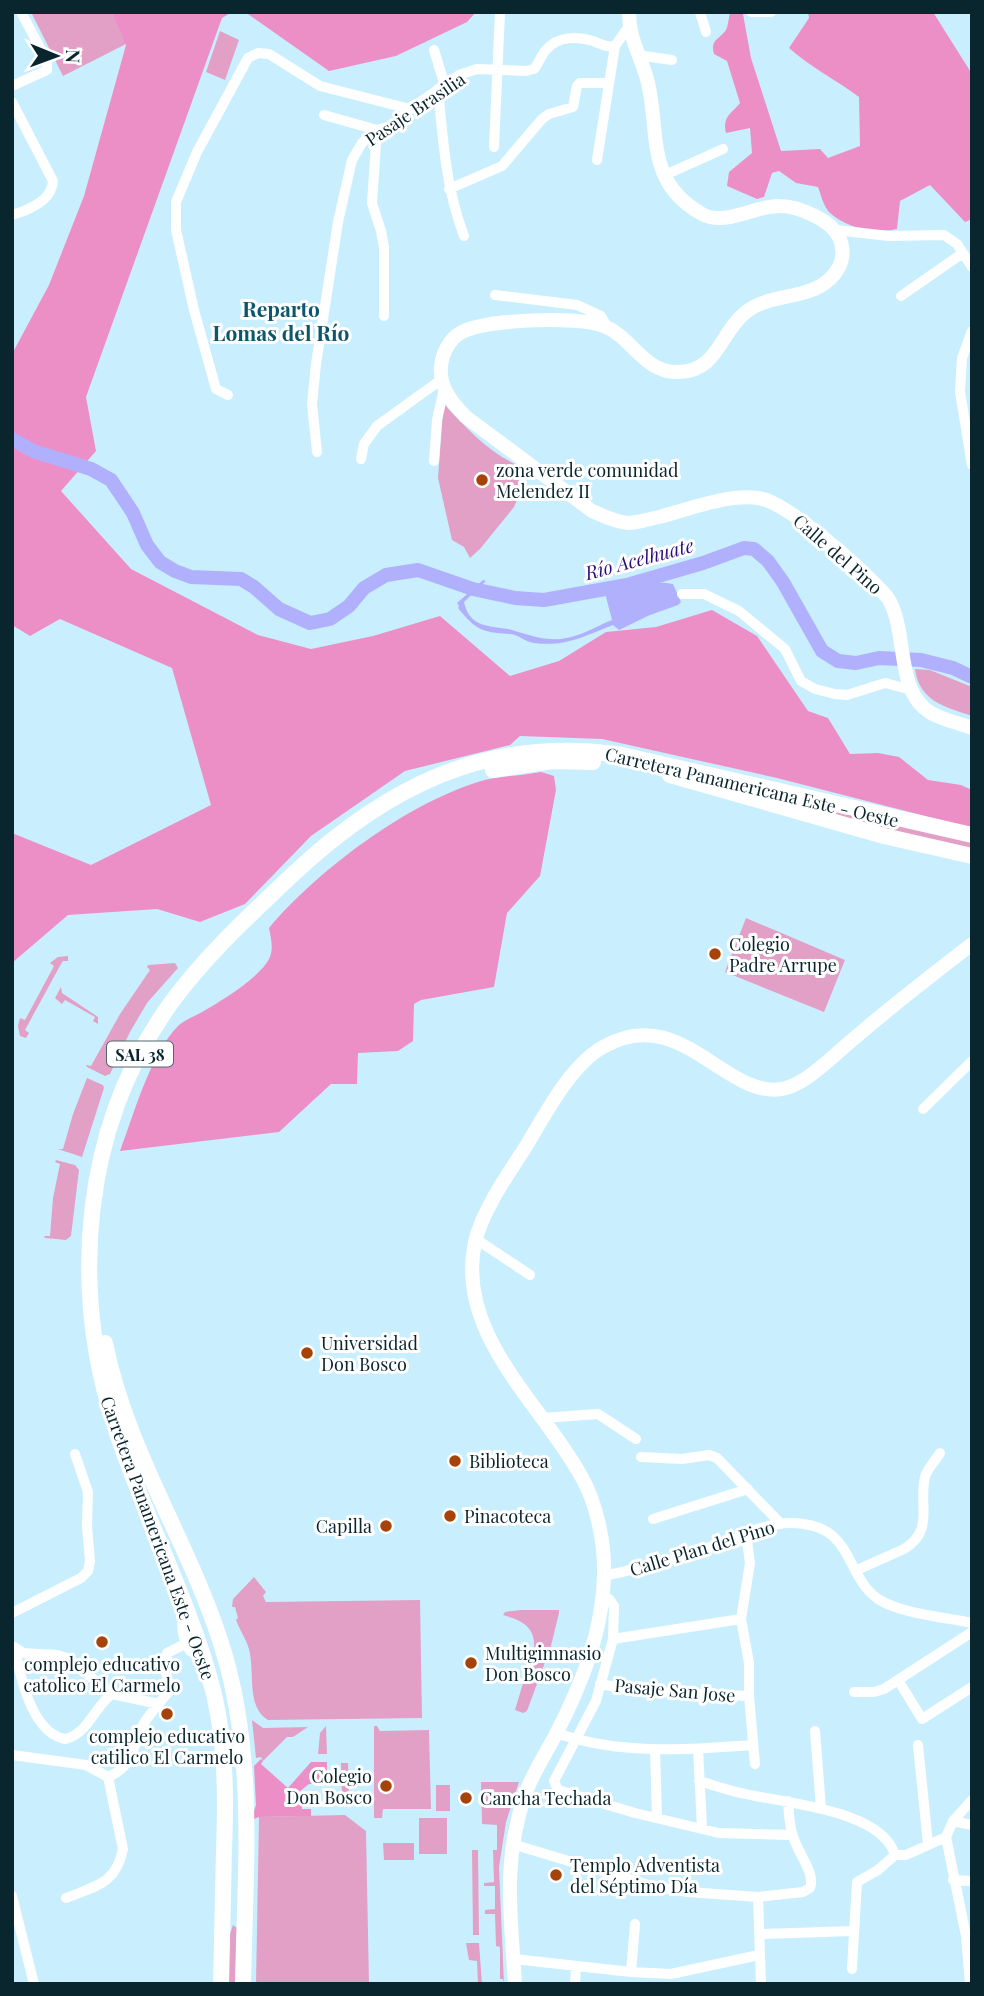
<svg xmlns="http://www.w3.org/2000/svg" width="984" height="1996" viewBox="0 0 984 1996" font-family="'Playfair Display',serif">
<style>
.green{fill:#e2a0c6}
.forest{fill:#ed8fc7}
.water{fill:#b1b0fc}
.lines{fill:none;stroke-linecap:round;stroke-linejoin:round}
.river{stroke:#b1b0fc;stroke-width:14}
.minor{stroke:#fff;stroke-width:10}
.major{stroke:#fff;stroke-width:14}
.highway{stroke:#fff;stroke-width:16}
.poi-dot{fill:#a64308;stroke:#fff;stroke-width:2.5}
.labels{text-anchor:middle;dominant-baseline:central;stroke-width:6;stroke-linejoin:round;paint-order:stroke}
.shield{fill:#fff;stroke:#53666d;stroke-width:2}
.shield-label{font-size:16px;font-weight:bold;fill:#09252e}
.street-label{font-size:18px;fill:#09252e;stroke:#fff}
.poi-label{font-size:18px;fill:#09252e;stroke:#fff;text-anchor:start}
.water-label{font-size:19px;font-style:italic;fill:#2d0d7b;stroke:#fff}
.quarter-label{font-size:21px;font-weight:bold;fill:#0d576d;stroke:#fff}
</style>
<rect width="100%" height="100%" fill="#c9efff"/>
<!-- green -->
<path class="green" d="M31,12H111L126,44L63,76Z
M220,31L239,40L225,80L206,72Z
M445,405C467,429 494,458 525,468L522,475L525,482L514,507L480,549L470,558L464,547L452,540L438,478L443,412Z
M915,669L930,670L972,687V716C945,707 919,701 915,669Z
M806,804L972,839V852L806,807Z
M746,918L845,960L824,1012L725,972Z
M68,956V961H63L61,964L25,1030L29,1033L26,1038L20,1036L18,1026L20,1018L25,1020L54,966L50,963L58,957Z
M175,963L178,968L147,1003L130,1032L110,1074L105,1076L87,1067L86,1065L91,1066L120,1014L150,970L147,967L148,965Z
M61,987L62,993L98,1017V1024L93,1021L95,1017L65,1000L62,1004L55,998Z
M87,1078L103,1085L104,1088L82,1157L58,1149H63L73,1114Z
M56,1160L75,1165L79,1170L71,1236L66,1240L45,1238L44,1236H50L53,1198L60,1164L55,1162Z
M254,1577L266,1592L263,1596L266,1602L420,1600L422,1718L268,1720C245,1707 256,1668 248,1646C245,1637 239,1629 236,1620L238,1618L235,1607H232L233,1599Z
M520,1610H559V1613L551,1646L527,1711L523,1713L515,1710L534,1646C535,1626 520,1620 503,1615L505,1612Z
M252,1720L263,1728L308,1727L293,1737H287L263,1761L261,1757L256,1758Z
M326,1726L327,1754H318L320,1733Z
M374,1726H377L380,1731L429,1730L431,1809H383L382,1818H374Z
M341,1763H348L349,1794H342Z
M481,1782H519L506,1822L499,1867L504,1984L503,1979H500V1947L496,1946L495,1914H485V1910L495,1909V1886H484V1883L494,1882L493,1850H497V1825L482,1824Z
M436,1785H450V1811H436Z
M345,1815L366,1831L369,1984H256L259,1817Z
M419,1818H447V1854H419Z
M383,1843H414V1860H384Z
M472,1850H478L479,1935H473Z
M233,1925L237,1928L238,1984H228L230,1934Z
M466,1943H479L482,1984H478L477,1961L469,1960Z"/>
<!-- forest -->
<path class="forest" d="M111,12H232L222,18L86,397L96,451L61,491L131,569L258,635L311,649L373,636L440,616L510,676L559,661L606,632L656,627L712,610L757,636L808,711L828,718L850,754L878,753L899,757L928,780L961,785L972,790V828L777,778L602,739L520,736L510,745L405,771L311,836L245,904L200,922L157,909L68,915L12,963V833L91,865L211,805L172,668L60,619L30,636L12,625V354L49,285L84,196L126,45Z
M245,12H476L467,22L396,56L329,71Z
M730,12L743,14L751,58L781,151L820,149L828,158L860,146L859,97C836,80 810,67 789,48L809,18L808,12H933L972,74V219L965,222L930,185L900,201L897,229C875,234 845,228 829,212C823,205 821,195 818,187L796,183L779,171L772,173L764,197L757,199L727,186L729,172L752,153L750,128L726,133C722,117 731,114 740,103L727,61L714,54C710,39 719,40 726,30C728,26 729,17 730,12Z
M541,772L554,776L556,790L540,876L507,913L494,987L421,1000L414,1004L413,1041L398,1051L358,1053L357,1084H331L279,1132L120,1151C134,1114 151,1052 179,1025C185,1020 195,1016 202,1012C221,1001 259,978 269,959C274,949 271,939 269,928C318,870 405,805 478,782C497,776 520,776 541,772Z
M261,1759L263,1761L261,1764L288,1788L311,1762H327V1784H309L299,1792V1796H311V1798L302,1799V1809H311V1816L259,1817L251,1820L256,1805L254,1766Z"/>
<!-- water -->
<path class="water" d="M483,580L486,581L464,602C470,630 492,625 512,630C532,636 550,643 571,637C585,634 599,625 612,620L605,593C630,591 646,579 673,584L681,602L678,605L650,615L619,630L613,625C584,636 567,647 534,643C525,642 518,634 509,634C481,632 476,630 458,608L459,606L457,603Z"/>
<g class="lines">
<!-- river -->
<path class="river" d="M12,439L33,451L91,469L111,480L133,513L147,545L160,562L175,571L191,577L241,579L254,587L279,609L310,623L330,619L349,606L364,588L386,575L418,570L473,589L515,598L544,600L627,585L703,563L744,548L754,549L768,561L783,582L822,651L838,661L856,663L879,658L921,660L953,668L972,677"/>
<!-- minor -->
<path class="minor" d="M700,12L706,32
M751,12H771
M434,50L445,86
M637,55L672,60
M12,86L47,70V61L21,12
M438,89C443,140 446,189 464,236
M12,102L53,181C52,201 29,210 12,215
M324,115L377,130L372,203L381,231L384,247V316
M494,147L500,12
M597,160L615,46
M665,175L723,149
M449,189L502,166L542,119L549,114L573,107L577,86L580,83H609
M836,230L889,236L944,235L957,244L972,267
M495,295L577,305L601,316L607,327
M901,296L963,253
M972,331L962,358L960,392L972,465
M228,395L216,389L194,310L176,230V202L197,152L248,58L258,53L269,54L320,86L410,109
M317,452L312,404L316,364L338,222L352,160L362,143L377,130L394,125L410,109L459,75L477,69L526,71L534,69C539,63 541,55 546,50C557,36 577,36 593,41C601,44 607,48 615,46L629,26
M361,459L364,444L377,426L442,379
M434,461L437,420L444,389
M682,594H704L739,611L785,649L801,681L815,689L835,694L847,695L885,683L912,690
M923,1109L972,1061
M476,1239L530,1275
M543,1418L598,1414L636,1439
M641,1457L682,1459L709,1455L717,1458L781,1524
M653,1519L748,1489
M746,1534L750,1563L741,1619L749,1663V1696L755,1764
M857,1570L904,1549C935,1530 918,1505 925,1477C927,1469 935,1461 940,1453
M604,1576C641,1568 677,1559 713,1546C737,1538 764,1523 790,1523C855,1523 843,1574 878,1599C901,1614 945,1617 972,1623
M601,1595L609,1599L614,1606L613,1639L596,1701L554,1781L558,1790L635,1813L719,1833L792,1835
M184,1607C181,1624 181,1636 190,1651L202,1655
M12,1613L81,1578L88,1571L90,1561L87,1526L88,1492L75,1454
M613,1639L741,1619
M14,1647L23,1653L57,1655L67,1658L112,1694L159,1704
M15,1648C20,1677 32,1733 65,1739C87,1735 95,1706 112,1694
M898,1680L922,1719L972,1687
M600,1684L638,1691L749,1696
M854,1692H874L884,1689L972,1632
M815,1731L821,1808
M557,1733C618,1755 688,1750 753,1745
M918,1745L928,1844
M655,1749L657,1818
M698,1749L702,1827
M12,1755L86,1765L108,1777L123,1849C116,1884 96,1886 66,1898
M108,1777C137,1765 131,1743 146,1720C153,1710 162,1700 170,1690L166,1673L167,1653L185,1644
M699,1781C713,1785 727,1790 741,1793C781,1803 882,1809 895,1855
M953,1821L972,1825
M946,1837L966,1936L970,1984
M512,1844L652,1886L688,1892L758,1897L803,1892L810,1888C816,1873 797,1852 793,1836C789,1825 789,1813 788,1801
M953,1880L972,1881
M12,1896L34,1984
M758,1897L761,1984
M760,1934L854,1931
M514,1959L631,1972L671,1974L759,1955
M852,1969L857,1882L878,1870L895,1855H906L946,1837L953,1821L972,1800
M631,1972L635,1924
M575,1984L576,1966"/>
<!-- major -->
<path class="major" d="M629,12C629,41 642,57 648,83C660,134 645,182 702,214C726,227 755,205 780,206C792,206 805,211 815,216C825,221 834,227 839,237C843,246 844,257 839,267C820,303 773,290 746,312C720,332 718,372 678,372C644,373 632,337 604,326C577,316 488,319 462,332C450,338 442,353 441,367C439,387 452,403 466,417L592,511C604,516 615,522 628,523C638,523 649,519 659,517C690,509 726,494 758,498C789,502 867,574 888,598C909,633 894,691 931,713C943,720 959,723 972,728
M515,1984C511,1915 502,1863 525,1795C532,1774 545,1755 555,1736C581,1686 603,1632 604,1575C605,1544 597,1503 581,1476C541,1403 455,1334 475,1242C482,1212 506,1177 523,1151C543,1119 569,1066 603,1047C681,1001 728,1104 786,1088C809,1082 838,1051 857,1036C894,1004 933,974 972,944"/>
<!-- highway -->
<path class="highway" d="M493,770L552,761L593,762
M670,775L884,836L972,856
M105,1343C126,1449 187,1539 220,1640C257,1752 245,1868 243,1984
M221,1984C222,1939 223,1895 224,1850C226,1798 226,1746 214,1694C191,1603 145,1519 116,1430C69,1287 82,1126 171,1003C205,956 248,917 290,877C385,787 487,735 622,755L972,835"/>
</g>
<!-- markers -->
<g class="poi-dot">
<circle cx="482" cy="480" r="7"/>
<circle cx="715" cy="954" r="7"/>
<circle cx="307" cy="1353" r="7"/>
<circle cx="455" cy="1461" r="7"/>
<circle cx="450" cy="1516" r="7"/>
<circle cx="386" cy="1526" r="7"/>
<circle cx="102" cy="1642" r="7"/>
<circle cx="471" cy="1663" r="7"/>
<circle cx="167" cy="1714" r="7"/>
<circle cx="386" cy="1786" r="7"/>
<circle cx="466" cy="1798" r="7"/>
<circle cx="556" cy="1875" r="7"/>
</g>
<g class="labels">
<!-- shield labels -->
<rect class="shield" x="107" y="1041.5" width="66" height="25" rx="5"/>
<g class="shield-label">
<text x="140" y="1054">SAL 38</text>
</g>
<!-- street labels -->
<g class="street-label">
<text transform="translate(415 109) rotate(-34)">Pasaje Brasilia</text>
<text transform="translate(838 554) rotate(41)">Calle del Pino</text>
<text transform="translate(752 787) rotate(13)">Carretera Panamericana Este - Oeste</text>
<text transform="translate(158 1538) rotate(70)">Carretera Panamericana Este - Oeste</text>
<text transform="translate(702 1548) rotate(-17)">Calle Plan del Pino</text>
<text transform="translate(675 1690) rotate(5)">Pasaje San Jose</text>
</g>
<!-- poi labels -->
<g class="poi-label">
<text x="496" y="470">zona verde comunidad<tspan x="496" dy="21">Melendez II</tspan></text>
<text x="729" y="944">Colegio<tspan x="729" dy="21">Padre Arrupe</tspan></text>
<text x="321" y="1343">Universidad<tspan x="321" dy="21">Don Bosco</tspan></text>
<text x="469" y="1461">Biblioteca</text>
<text x="464" y="1516">Pinacoteca</text>
<text x="372" y="1526" text-anchor="end">Capilla</text>
<text x="485" y="1653">Multigimnasio<tspan x="485" dy="21">Don Bosco</tspan></text>
<text x="102" y="1664" text-anchor="middle">complejo educativo<tspan x="102" dy="21">catolico El Carmelo</tspan></text>
<text x="167" y="1736" text-anchor="middle">complejo educativo<tspan x="167" dy="21">catilico El Carmelo</tspan></text>
<text x="372" y="1776" text-anchor="end">Colegio<tspan x="372" dy="21">Don Bosco</tspan></text>
<text x="480" y="1798">Cancha Techada</text>
<text x="570" y="1865">Templo Adventista<tspan x="570" dy="21">del Séptimo Día</tspan></text>
</g>
<!-- water labels -->
<g class="water-label">
<text transform="translate(639 558) rotate(-15)">Río Acelhuate</text>
</g>
<!-- quarter labels -->
<g class="quarter-label">
<text x="281" y="308">Reparto<tspan x="281" dy="24">Lomas del Río</tspan></text>
</g>
</g>
<!-- border -->
<rect width="984" height="1996" fill="none" stroke="#09252e" stroke-width="28"/>
<!-- north arrow -->
<g transform="translate(56 56) rotate(91)" stroke="#ffffff" stroke-width="5" paint-order="stroke">
<path d="M0-5L12 26L0 18L-12 26Z" fill="#09252e"/>
<text y="-10" font-size="19" font-weight="bold" text-anchor="middle" fill="#09252e">N</text>
</g>
</svg>
